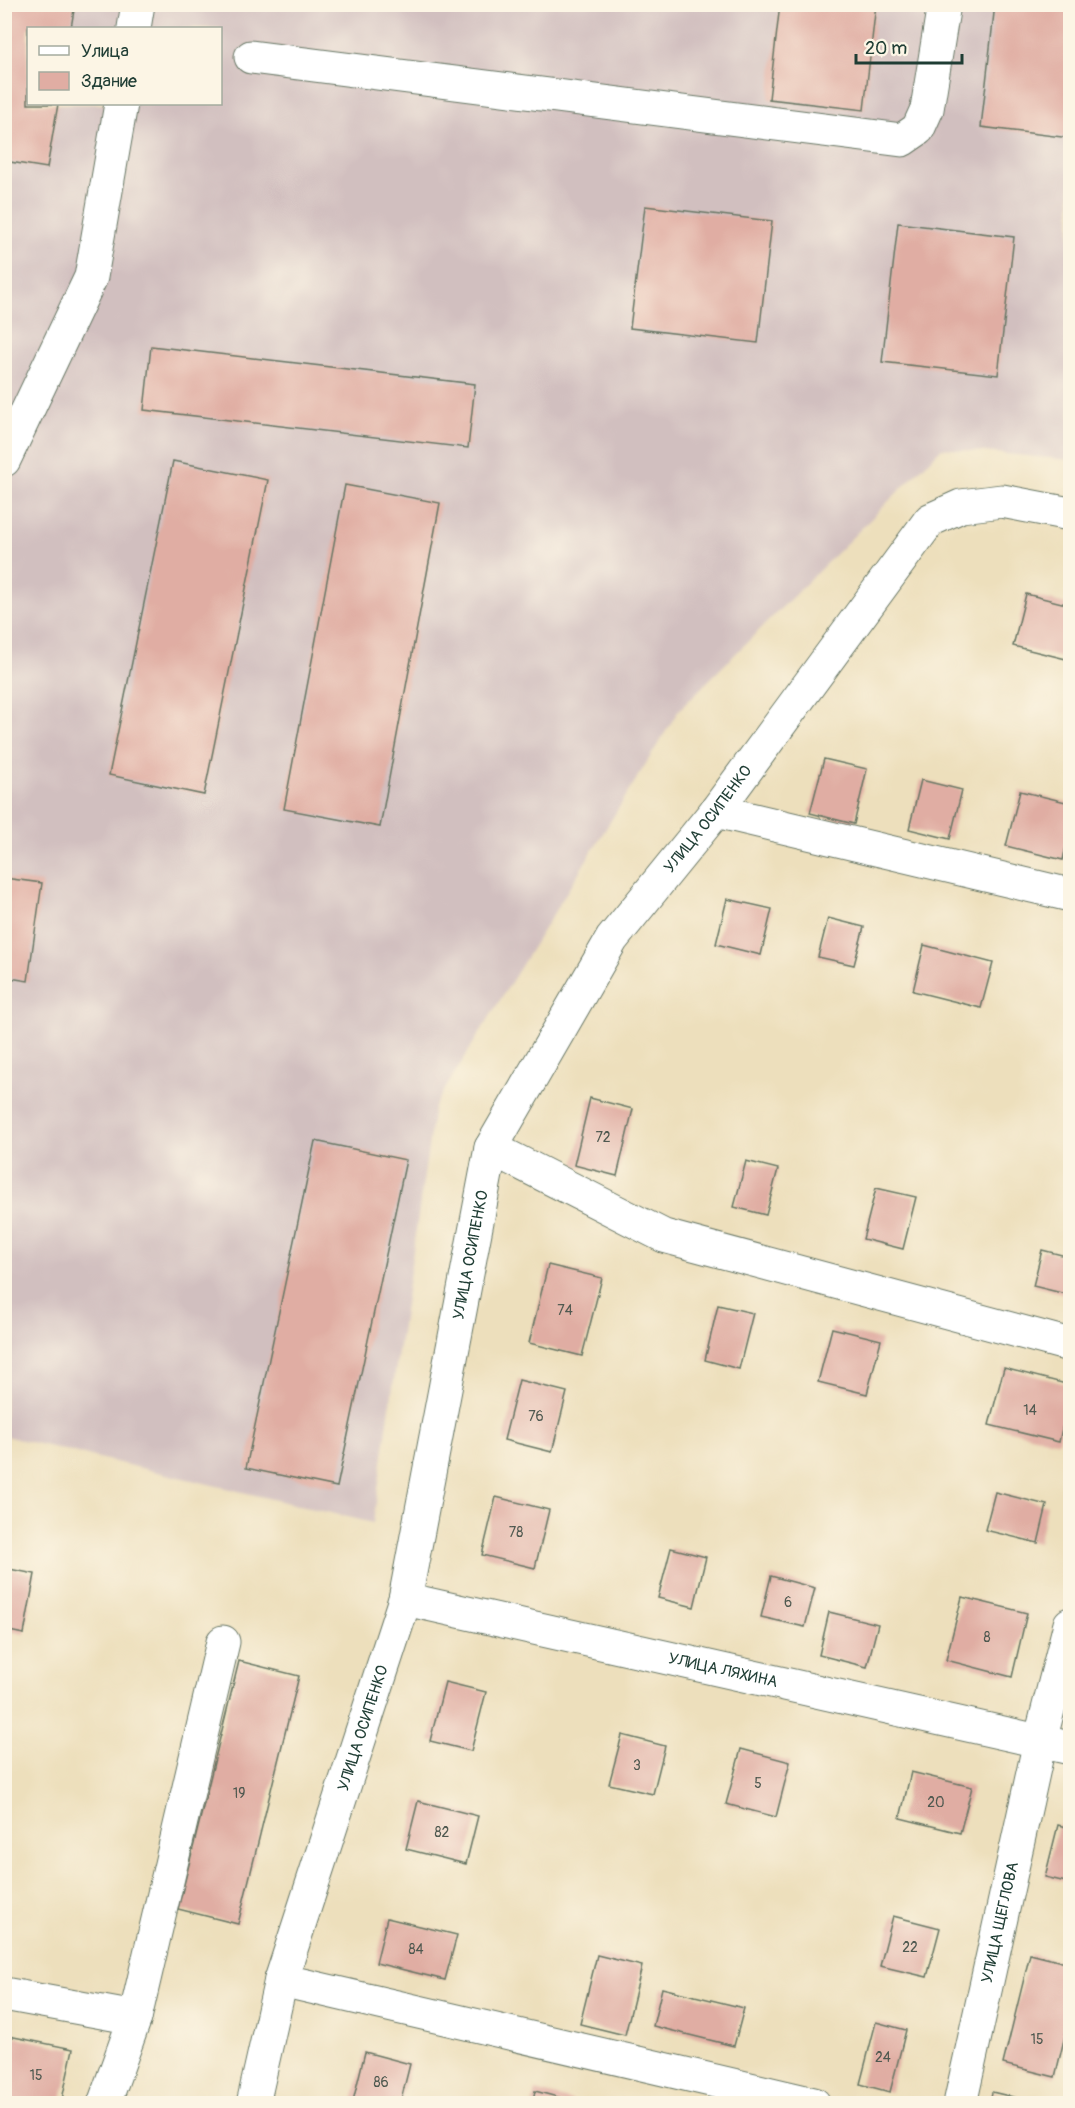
<svg xmlns="http://www.w3.org/2000/svg" width="1075" height="2108" viewBox="0 0 1075 2108" font-family="Pangolin,sans-serif">
<style>
.industrial{fill:#d1bfbf;fill-rule:evenodd}
.building{fill:#e0ada3}
.lines{fill:none;stroke-linecap:round;stroke-linejoin:round}
.minor-casing{stroke:#677664;stroke-width:35}
.minor{stroke:#fff;stroke-width:33}
.labels{text-anchor:middle;dominant-baseline:central;stroke-width:4.5;stroke-linejoin:round;paint-order:stroke}
.number-label{font-size:14px;fill:#4f5950}
.street-label{font-size:16px;fill:#1f3d34;stroke:#fcf5e5}
</style>
<rect width="100%" height="100%" fill="#fcf5e5"/>
<filter id="ink" filterUnits="userSpaceOnUse"><feTurbulence type="fractalNoise" baseFrequency=".0167" numOctaves="2"/><feDisplacementMap in="SourceGraphic" scale="12" xChannelSelector="R" yChannelSelector="G"/><feConvolveMatrix kernelMatrix="1 2 1 2 8 2 1 2 1" color-interpolation-filters="sRGB"/></filter>
<filter id="wash" filterUnits="userSpaceOnUse"><feTurbulence type="fractalNoise" baseFrequency=".008" numOctaves="4" result="noise"/><feDisplacementMap in="SourceGraphic" scale="24" xChannelSelector="R" yChannelSelector="G"/><feGaussianBlur stdDeviation="1.35" result="paint"/><feColorMatrix in="noise" values="0 0 0 0 0 0 0 0 0 0 0 0 0 0 0 0 0 1.4 0 .05"/><feComposite in="paint" operator="in"/></filter>
<g filter="url(#wash)">
<rect width="100%" height="100%" fill="#eddfbc"/>
<!-- industrial -->
<path class="industrial" d="M5,5H1070V460L942,448L679,710L434,1107L373,1523L5,1436ZM28,28H220V104H28Z"/>
<g id="blocks">
<!-- building -->
<path class="building" d="M4,4H75L71,28H28V104H58L47,168L4,161Z
M780,4H876L864,110L769,99Z
M995,4H1070V138L981,127Z
M645,206L772,221L758,343L630,328Z
M898,223L1014,237L998,375L882,362Z
M151,346L475,384L468,448L144,410Z
M173,461L268,480L204,795L109,775Z
M345,485L440,503L380,827L284,809Z
M1026,594L1070,605V660L1013,646Z
M824,759L867,769L854,824L810,813Z
M921,780L962,790L950,839L909,829Z
M1020,791L1070,803V829L1063,860L1006,846Z
M4,878L42,883L28,981L4,977Z
M727,899L772,909L761,955L716,944Z
M828,918L864,927L854,965L818,957Z
M924,945L993,963L981,1008L913,991Z
M590,1098L633,1109L617,1176L574,1165Z
M315,1141L406,1160L337,1487L246,1468Z
M746,1161L778,1169L766,1215L734,1207Z
M876,1188L916,1197L903,1249L863,1239Z
M1042,1250L1070,1257V1295L1033,1286Z
M548,1265L602,1278L582,1356L529,1343Z
M718,1305L753,1313L739,1369L705,1360Z
M832,1328L881,1340L867,1394L818,1382Z
M1004,1368L1070,1385V1394L1059,1442L989,1425Z
M519,1380L567,1392L552,1452L504,1440Z
M995,1492L1047,1505L1038,1543L985,1530Z
M496,1497L549,1510L535,1568L482,1555Z
M671,1548L706,1557L694,1607L658,1598Z
M4,1568L35,1574L24,1634L4,1630Z
M771,1576L815,1588L805,1627L761,1617Z
M962,1597L1027,1613L1012,1677L946,1660Z
M829,1612L878,1624L867,1667L819,1655Z
M239,1661L299,1676L238,1924L178,1909Z
M445,1682L486,1692L471,1751L430,1741Z
M622,1735L665,1746L653,1794L609,1784Z
M741,1749L790,1762L776,1817L726,1804Z
M911,1772L972,1787L960,1833L900,1818Z
M418,1801L478,1816L466,1864L406,1849Z
M1058,1825L1070,1828V1883L1045,1877Z
M893,1916L940,1928L927,1977L880,1966Z
M387,1918L457,1935L445,1980L376,1963Z
M1030,1954L1070,1964V2015L1055,2077L1003,2064Z
M597,1955L642,1966L625,2035L580,2024Z
M662,1988L744,2008L734,2046L653,2026Z
M876,2022L906,2030L890,2092L860,2084Z
M4,2035L73,2049L61,2104H15L4,2101Z
M365,2052L410,2064L400,2104H362L353,2101Z
M535,2091L580,2103V2104H532Z
M992,2092L1038,2103V2104H990Z"/>
</g>
</g>
<g filter="url(#ink)">
<use href="#blocks" fill-opacity="0" stroke="#677664" stroke-width="1.5"/>
<g class="lines">
<defs>
<g id="minor">
<path d="M134,28L138,4"/>
<path d="M251,57L902,140L918,129L927,109L944,4"/>
<path d="M4,460L91,277L121,104"/>
<path d="M716,811L1070,895"/>
<path d="M491,1148L664,1236L1070,1345"/>
<path id="s1" d="M405,1599L1070,1748"/>
<path d="M281,1980L814,2104"/>
<path d="M4,1994L135,2018"/>
<path d="M104,2104L135,2018L223,1642"/>
<path id="s2" d="M253,2104L281,1980L405,1599L491,1148L612,939L716,811L930,520L961,506L1002,501L1070,514"/>
<path id="s3" d="M960,2104L1040,1741L1070,1624"/>
</g>
</defs>
<!-- minor casing -->
<use href="#minor" class="minor-casing"/>
<!-- minor -->
<use href="#minor" class="minor"/>
</g>
</g>
<g class="labels">
<!-- number labels -->
<g class="number-label">
<text x="603" y="1137">72</text>
<text x="565" y="1310">74</text>
<text x="1030" y="1410">14</text>
<text x="536" y="1416">76</text>
<text x="516" y="1532">78</text>
<text x="788" y="1602">6</text>
<text x="987" y="1637">8</text>
<text x="637" y="1765">3</text>
<text x="758" y="1783">5</text>
<text x="239" y="1793">19</text>
<text x="936" y="1802">20</text>
<text x="442" y="1832">82</text>
<text x="910" y="1947">22</text>
<text x="416" y="1949">84</text>
<text x="1037" y="2039">15</text>
<text x="883" y="2057">24</text>
<text x="36" y="2075">15</text>
<text x="381" y="2082">86</text>
</g>
<!-- street labels -->
<g class="street-label">
<text stroke="none"><textPath href="#s2" startOffset="1382">УЛИЦА ОСИПЕНКО</textPath></text>
<text stroke="none"><textPath href="#s2" startOffset="878">УЛИЦА ОСИПЕНКО</textPath></text>
<text stroke="none"><textPath href="#s1" startOffset="326">УЛИЦА ЛЯХИНА</textPath></text>
<text stroke="none"><textPath href="#s2" startOffset="392">УЛИЦА ОСИПЕНКО</textPath></text>
<text stroke="none"><textPath href="#s3" startOffset="186">УЛИЦА ЩЕГЛОВА</textPath></text>
</g>
</g>
<!-- margin -->
<rect width="1075" height="2108" fill="none" stroke="#fcf5e5" stroke-width="24"/>
<!-- legend -->
<rect x="27" y="27" width="195" height="78" fill="#fcf5e5" stroke="#a4ab9e" stroke-width="1.5"/>
<rect x="39" y="46" width="30" height="9" fill="#ffffff" stroke="#a4ab9e" stroke-width="1.5"/>
<text x="81" y="57" font-size="18" fill="#1f3d34">Улица</text>
<rect x="39" y="72" width="30" height="18" fill="#e0ada3" stroke="#a4ab9e" stroke-width="1.5"/>
<text x="81" y="87" font-size="18" fill="#1f3d34">Здание</text>
<!-- scale -->
<path d="M856 54v9h106v-9" fill="none" stroke="#1f3d34" stroke-width="3"/>
<text x="865" y="54" font-size="18" fill="#1f3d34" stroke="#fcf5e5" stroke-width="4.5" paint-order="stroke">20 m</text>
</svg>
